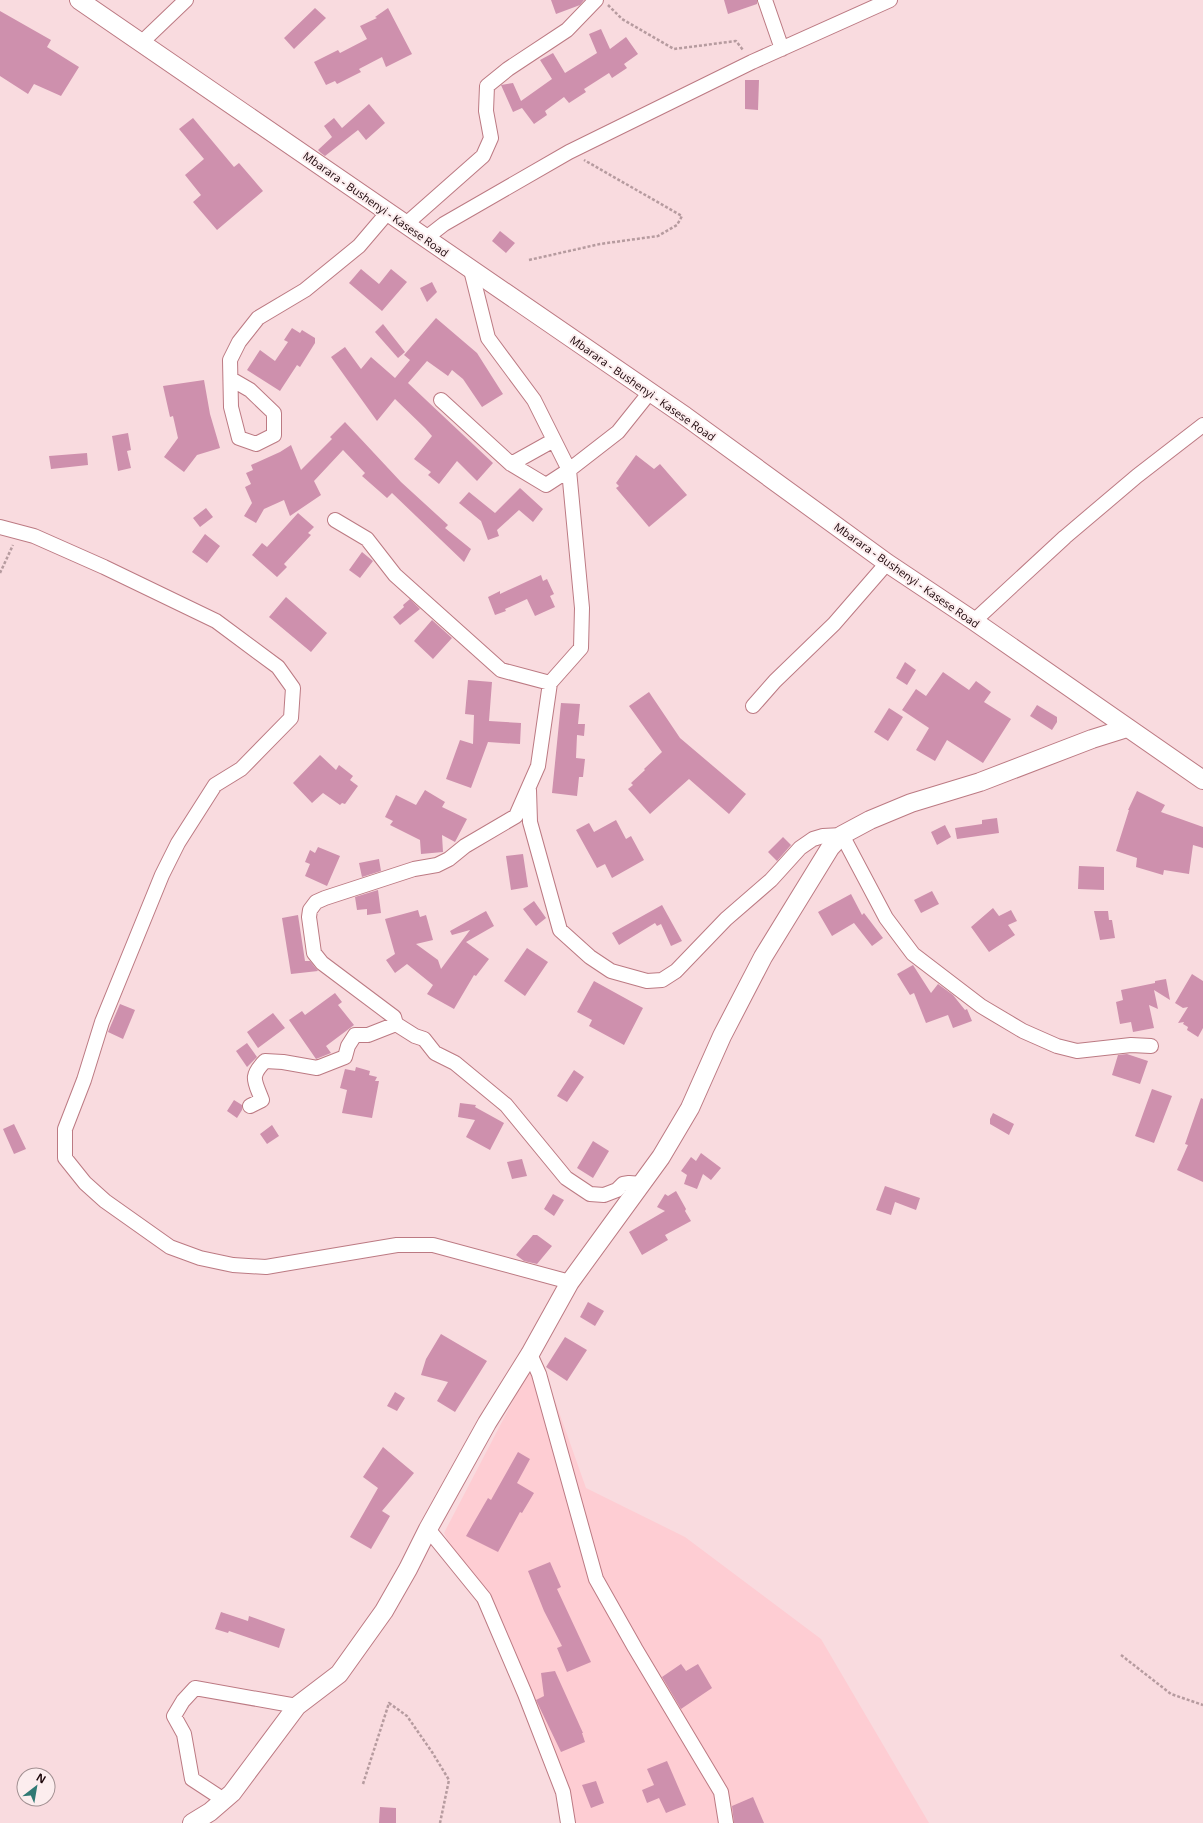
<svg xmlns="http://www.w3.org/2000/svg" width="1203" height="1823" viewBox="0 0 1203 1823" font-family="'Open Sans',sans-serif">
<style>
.built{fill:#fecdd3}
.building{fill:#ce90ad}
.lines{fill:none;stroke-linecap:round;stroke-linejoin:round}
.minor-casing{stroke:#bc7a83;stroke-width:16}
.major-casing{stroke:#bc7a83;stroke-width:20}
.path{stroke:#b69b9f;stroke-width:2.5;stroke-dasharray:3 2;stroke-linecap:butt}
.minor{stroke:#fff;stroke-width:14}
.major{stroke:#fff;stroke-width:18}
.labels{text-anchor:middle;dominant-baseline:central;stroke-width:4;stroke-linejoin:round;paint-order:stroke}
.street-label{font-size:11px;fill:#1b0509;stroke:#fcedee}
</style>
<rect width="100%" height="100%" fill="#f9dbdf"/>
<!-- built -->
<path class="built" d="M538,1353L586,1488L685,1537L821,1639L929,1823H568L501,1647L444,1533Z"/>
<!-- building -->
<path class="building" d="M551,0H584L580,5L556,14Z
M724,0H757V4L728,14Z
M315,8L326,18L294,49L284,38Z
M388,8L412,54L386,67L382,57L359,69L361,72L337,84L335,81L326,85L314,62L338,50L340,53L367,39L360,26L377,18L375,17Z
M0,11L51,40L47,47L79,67L61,96L34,84L28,94L0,76Z
M601,29L610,49L626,37L638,54L624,64L627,68L612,78L609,73L584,89L586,92L569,103L564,97L545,111L547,115L534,124L522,108L513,112L501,85L513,83L521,101L552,79L540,60L553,53L565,73L597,53L589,34Z
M745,80H759L758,110L745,109Z
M369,104L385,123L366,140L358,130L325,156L321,153L318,150L332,137L324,126L334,118L342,128Z
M193,118L234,167L239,163L263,191L217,230L193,202L201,195L185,175L204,159L179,129Z
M500,231L515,243L506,253L492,241Z
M361,269L379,284L391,269L407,282L382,311L349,283Z
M432,282L437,292L427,302L420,288Z
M436,318L477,353L503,394L482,407L463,379L452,370L448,376L427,361L408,383L493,463L477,481L457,461L439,484L428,475L431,472L414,459L432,436L425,428L395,399L377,421L331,357L345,347L361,369L371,357L395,378L410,360L404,355Z
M383,324L405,352L398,358L375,332Z
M292,328L300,333L302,330L315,338V343L300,367L297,365L280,391L247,370L260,350L275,361L288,342L284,340Z
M204,380L210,414L220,448L197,455L184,472L164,457L178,438L173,416L170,417L163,386Z
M345,422L401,482L448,525L445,528L471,549L464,562L392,493L387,498L362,476L365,473L343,450L314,481L321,495L290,516L284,500L264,509L256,523L244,516L252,503L245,487L251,484L246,473L253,470L251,465L280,452L291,445L301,470L332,439L330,437Z
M128,433L131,450L127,451L131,468L118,471L112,436Z
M87,453L88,465L51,469L49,456Z
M636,455L654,469L660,464L687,495L649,527L616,488L619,486L616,483Z
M520,488L543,509L533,522L519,510L497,530L499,536L488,540L481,521L459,503L469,492L495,513Z
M206,508L213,517L200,527L193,518Z
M298,513L314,527L308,533L311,535L284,564L287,567L277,577L252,555L262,543L267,547Z
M205,534L220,546L207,563L192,552Z
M362,552L373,561L360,578L349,570Z
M541,575L543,581L547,579L554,594L550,596L555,607L535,616L527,599L505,609L506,611L495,615L488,597L500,591V594Z
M286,597L327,633L311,652L269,617Z
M410,599L420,609L400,625L393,617L404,607L403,605Z
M432,620L452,638L433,659L414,641Z
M905,662L916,670L907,685L896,678Z
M943,672L969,690L976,681L991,692L984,702L1011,719L983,763L947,740L935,761L916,750L929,728L902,710L916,689L926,696Z
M468,680L492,682L489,721L521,723L520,744L488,742L471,788L446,779L460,740L473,744L474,715L465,714Z
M649,692L680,738L746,794L729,814L689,779L650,814L628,789L633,785L631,783L645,770L644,769L662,752L629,706Z
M561,703L580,704L578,724H585L584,736L577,735L576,758L585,759L583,777H579L577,796L552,793Z
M1037,705L1057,717V722L1052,730L1030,716Z
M889,708L903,717L888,741L874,732Z
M320,755L336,770L339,765L353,776L350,780L358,786L345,804L342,803L340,805L323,793L312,803L293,783Z
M425,790L445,802L442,807L467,819L455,842L442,835L443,852L421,854L420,840L390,825L393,821L385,817L396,795L416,805Z
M1137,791L1165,805L1161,812L1203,827V848L1193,845L1189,874L1164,870L1163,875L1136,867L1137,858L1116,851L1129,810H1128Z
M997,818L999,833L957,839L955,828L982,824V820Z
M616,820L626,839L631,836L644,860L612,878L605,864L597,868L576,830L589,823L594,832Z
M945,825L951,837L937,845L931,832Z
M783,837L791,845L777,861L768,852Z
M318,847L340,856L327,886L305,876L310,864L305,862L310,850L315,853Z
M523,854L528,887L511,890L506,856Z
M379,859L381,871L362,877L359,863Z
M1079,866L1104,867V890L1078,889Z
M378,890L381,913L367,915V909L357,910L355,897Z
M932,891L939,904L921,913L914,900Z
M851,894L862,915L864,913L883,938L872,946L854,923L832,936L818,912Z
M534,901L546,918L536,926L523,909Z
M662,905L682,941L671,946L661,924L657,926L655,923L619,945L612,933Z
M993,908L999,916L1011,910L1017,921L1008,925L1015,935L989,952L971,927Z
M418,910L420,917L426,915L433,940L416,944L438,960L441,969L470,930L452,935L450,931L486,911L494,926L466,942L489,959L476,976L474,975L454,1009L427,994L433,985L407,964L395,973L386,960L395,954L385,919Z
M1094,911H1108L1109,920H1112L1115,938L1100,940Z
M298,915L305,961H310L318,971L291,974L282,918Z
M527,948L548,962L525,996L504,981Z
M913,965L931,993L938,984L953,995L965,1010L967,1009L972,1021L953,1028L948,1015L926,1023L914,993L910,995L897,974Z
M1192,974L1203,981V1028L1198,1037L1187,1030L1188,1027L1183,1024L1184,1022L1178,1023L1188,1007L1183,1008L1175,1003Z
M1166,979L1170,1000L1154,990L1158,1009L1149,1005L1154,1028L1133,1032L1131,1022L1120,1024L1116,1002L1123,1000L1121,990L1155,983V981Z
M594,981L643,1008L624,1045L589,1026L592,1020L577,1012Z
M335,993L342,1002L338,1005L354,1025L326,1046L331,1053L316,1059L289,1020L302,1011L305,1015Z
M120,1004L135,1010L123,1039L108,1032Z
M273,1013L285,1028L258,1048L247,1032Z
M247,1043L257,1057L247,1067L236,1051Z
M1127,1054L1148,1061L1140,1084L1112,1075L1118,1055Z
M356,1067L370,1071L369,1075L377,1077L375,1081H379L372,1118L342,1113L347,1090L340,1088L345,1069L355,1071Z
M574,1070L584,1077L567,1102L557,1096Z
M1152,1089L1172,1096L1154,1143L1135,1136Z
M1201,1098L1203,1099V1182L1177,1170L1188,1145L1185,1144Z
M234,1100L242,1105V1110L237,1118L227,1111Z
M460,1103L476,1105L475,1107L504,1123L490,1150L466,1137L475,1120L458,1117Z
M993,1113L1014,1124L1009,1135L990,1124V1119Z
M14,1124L26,1149L14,1154L3,1129Z
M272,1125L279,1136L267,1144L260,1134Z
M593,1141L609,1151L593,1178L577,1168Z
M701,1153L721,1168L711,1180L703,1174L697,1189L684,1184L687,1175L681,1171L691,1157L696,1161Z
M522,1159L527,1176L512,1179L507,1162Z
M885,1186L920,1198L916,1210L895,1202L891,1215L876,1210Z
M676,1191L686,1209L685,1211L691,1221L665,1235L668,1240L642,1255L629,1232L665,1211L657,1207L665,1194L668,1196Z
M553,1194L564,1200L554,1216L544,1209Z
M533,1235H537L552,1246L537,1264L524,1261L516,1255Z
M588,1302L604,1311L595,1326L580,1317Z
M441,1334L487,1361L455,1412L437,1401L448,1382L421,1375L426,1359Z
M565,1337L587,1350L567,1381L546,1367Z
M395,1392L405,1398L397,1411L387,1406Z
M383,1447L414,1473L382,1511L390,1516L371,1549L350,1537L378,1488L363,1477Z
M518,1452L530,1459L517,1483L534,1493L522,1513L520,1512L498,1552L466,1536L488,1498L491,1500Z
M550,1562L561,1587L557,1589L591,1662L567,1672L557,1648L562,1646L544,1611L528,1571Z
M221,1612L248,1621L249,1616L285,1629L279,1648L229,1631L228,1633L215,1629Z
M681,1664L686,1671L698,1664L712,1688L681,1709L662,1677Z
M555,1671L583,1733H582L585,1742L561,1752L536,1700L544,1696L541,1673Z
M667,1761L686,1805L666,1813L659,1798L647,1803L642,1790L654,1785L647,1769Z
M596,1781L604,1803L591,1808L582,1785Z
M753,1797L764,1823H734L732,1806Z
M380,1807L396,1808V1823H379Z"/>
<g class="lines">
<defs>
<path id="minor" d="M765,0L782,49
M141,43L186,0
M406,224L483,156L491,138L486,111L487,86L508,69L567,30L596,0
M426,238L444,224L569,152L752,62L890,0
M471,270L488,338L534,400L569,470L582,608L581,648L550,683L538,766L516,816L465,846L449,859L437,865L414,869L325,898L316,902L310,910L309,917L314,953L322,963L394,1017L396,1024L415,1036L424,1039L435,1053L455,1063L506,1105L566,1178L590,1194L604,1195L617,1190L623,1184L629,1183L642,1184
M231,379L250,390L274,413V435L256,444L239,438L231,407L230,360L239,342L258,318L305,290L359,246L388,212
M441,400L511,464L546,485L569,470L618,432L650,392
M511,464L554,440
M335,520L367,539L395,575L501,670L550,683
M0,527L34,536L104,567L216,621L278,667L293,688L291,718L241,769L215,785L178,843L162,875L102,1022L84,1080L65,1129V1158L85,1183L105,1201L170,1247L200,1258L233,1265L266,1267L397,1245H433L570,1282
M974,621L1065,537L1137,476L1203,425
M753,706L775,681L834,624L887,563
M529,790L530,822L560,930L590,957L611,971L647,981L662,980L676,971L726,919L771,880L800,848L813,839L823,836L842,835L886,918L913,954L981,1006L1023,1031L1057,1046L1077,1051L1131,1045L1151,1046
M250,1106L262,1100C255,1081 249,1077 265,1061L283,1062L317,1068L345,1057L348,1046L355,1035H368L396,1024
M530,1354L539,1374L596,1579L635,1648L721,1792L726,1823
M428,1529L484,1598L525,1694L563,1792L568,1823
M224,1800L192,1779L184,1734L174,1716L183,1701L195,1688L297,1706"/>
<path id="major" d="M79,0L685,416L887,563L974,621L1203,780
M192,1823L210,1812L232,1793L297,1706L339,1674L384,1611L408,1569L428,1529L487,1423L530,1354L570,1282L661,1157L690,1108L722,1036L763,957L830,848L842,835L870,820L911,803L980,782L1092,739L1127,728"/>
</defs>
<!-- minor casing -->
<use href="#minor" class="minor-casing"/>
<!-- major casing -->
<use href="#major" class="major-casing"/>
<!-- path -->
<path class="path" d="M608,5L622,19L674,49L736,41L743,50
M529,260L600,244L658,236L677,225L682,216L584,160
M0,573L13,545
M1121,1655L1171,1694L1203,1705
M363,1784L389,1703L407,1716L432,1752L449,1780L440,1823"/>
<!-- minor -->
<use href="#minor" class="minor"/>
<!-- major -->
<use href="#major" class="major"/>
</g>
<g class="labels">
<!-- street labels -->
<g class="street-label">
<text transform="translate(376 204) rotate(35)">Mbarara - Bushenyi - Kasese Road</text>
<text transform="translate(643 388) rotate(35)">Mbarara - Bushenyi - Kasese Road</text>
<text transform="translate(907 575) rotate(35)">Mbarara - Bushenyi - Kasese Road</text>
</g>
</g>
<!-- north arrow -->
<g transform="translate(36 1787) rotate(31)"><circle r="19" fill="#fcedee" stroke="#a29092"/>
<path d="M0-3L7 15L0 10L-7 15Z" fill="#307974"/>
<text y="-6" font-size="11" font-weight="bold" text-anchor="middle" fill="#1b0509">N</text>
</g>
</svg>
